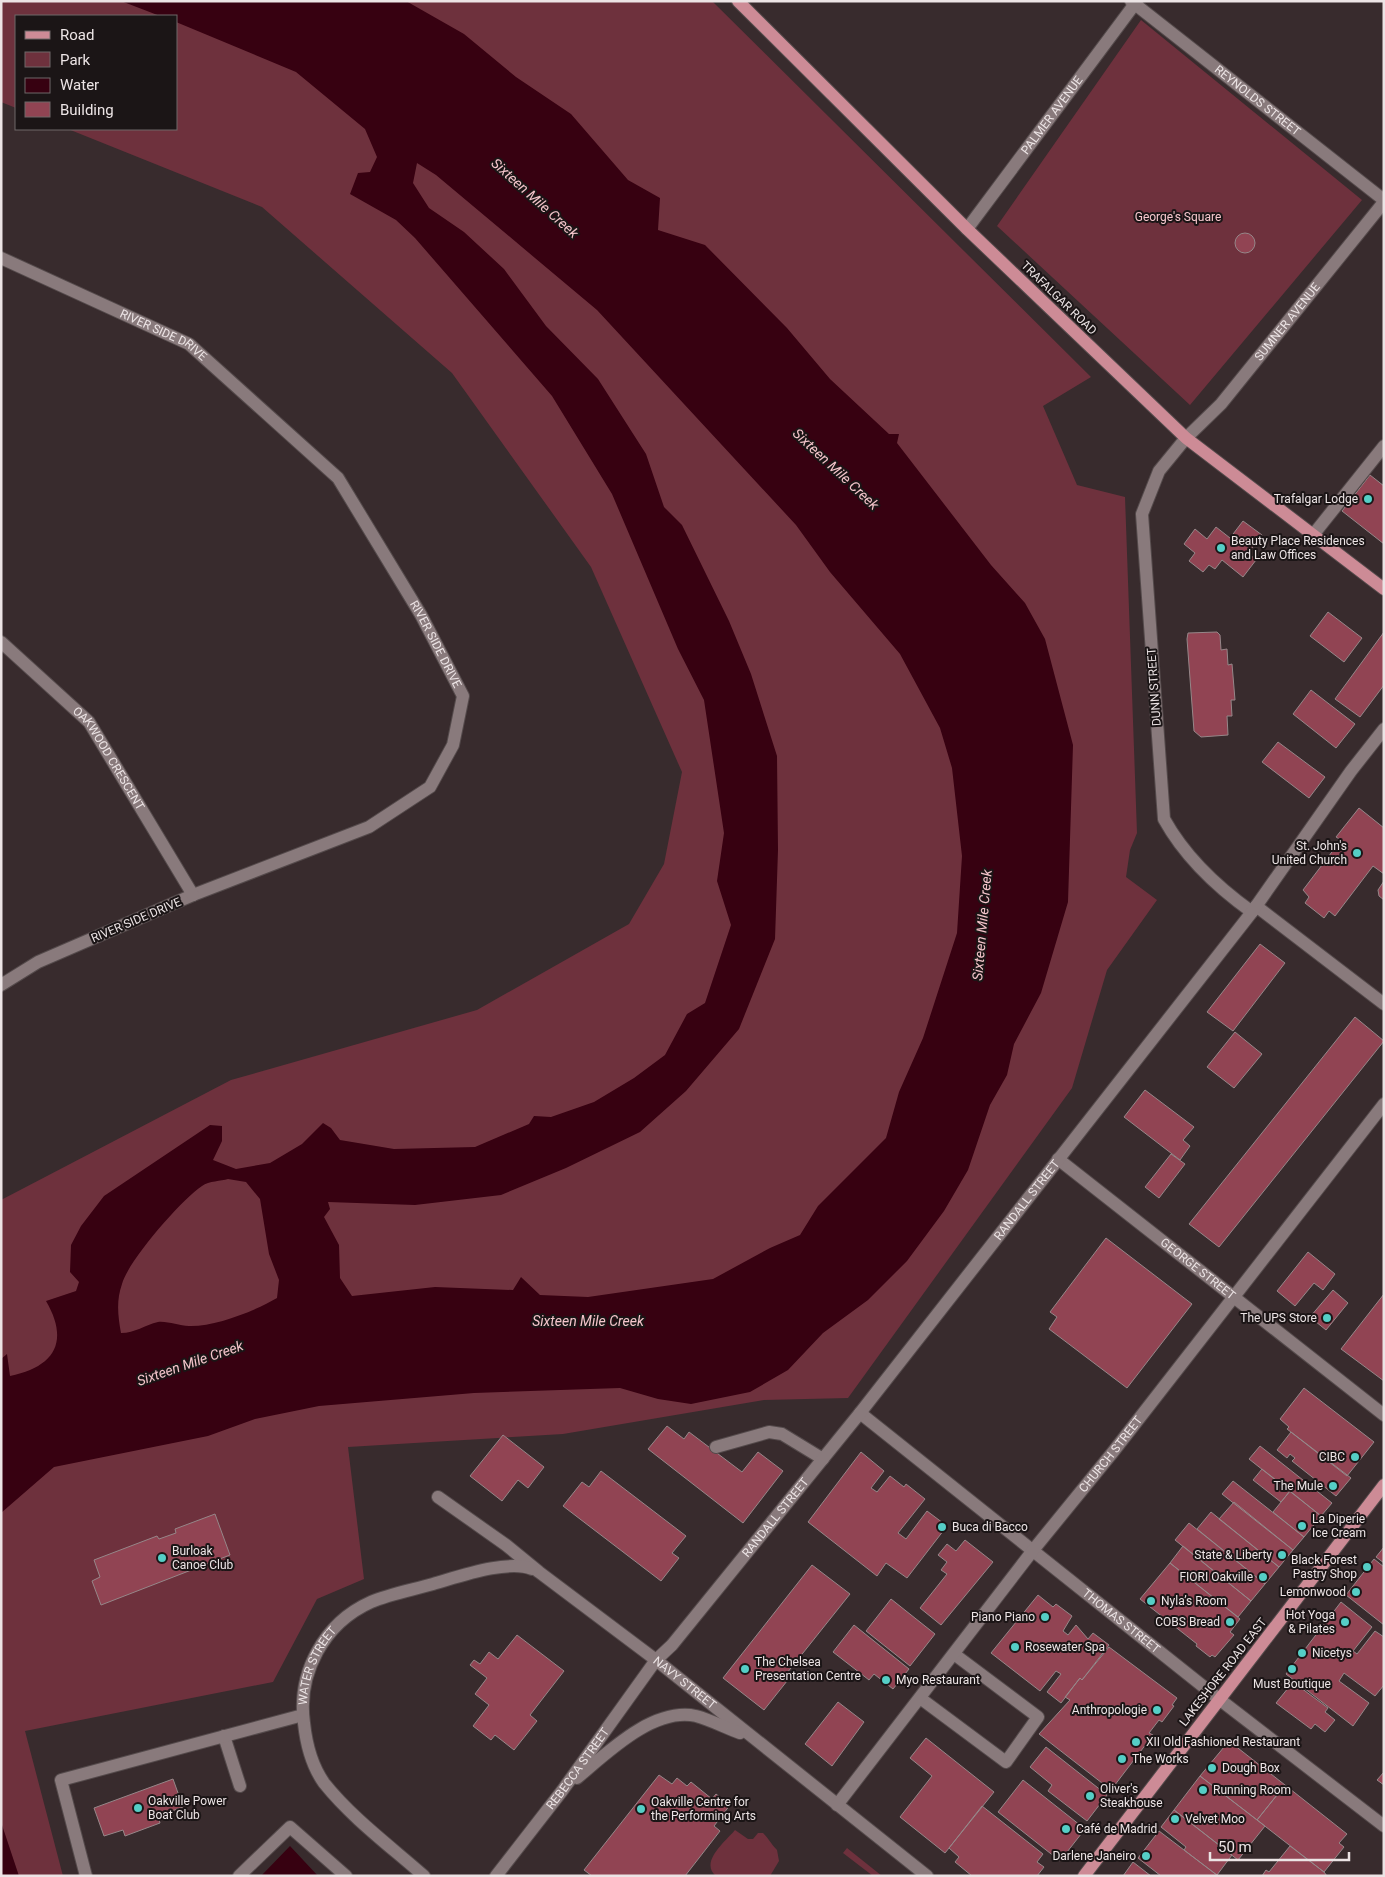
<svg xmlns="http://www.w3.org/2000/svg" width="1385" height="1877" viewBox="0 0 1385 1877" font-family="Roboto,sans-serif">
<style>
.green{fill:#6e313d}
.water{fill:#370111;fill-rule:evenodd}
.building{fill:#914453;stroke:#968789}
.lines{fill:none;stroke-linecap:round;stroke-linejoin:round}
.minor-casing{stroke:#544a4b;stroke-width:14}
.major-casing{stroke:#544a4b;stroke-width:14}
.minor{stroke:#897a7c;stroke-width:12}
.major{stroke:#cd8b96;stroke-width:12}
.poi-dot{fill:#55cec6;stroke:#1b1516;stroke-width:2}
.labels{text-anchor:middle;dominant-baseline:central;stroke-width:4;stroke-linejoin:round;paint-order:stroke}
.street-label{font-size:12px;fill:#ece4e5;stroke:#1b1516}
.park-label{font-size:12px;fill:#f7c8ce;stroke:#1b1516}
.poi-label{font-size:12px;fill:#ece4e5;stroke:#1b1516;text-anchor:start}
.water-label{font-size:14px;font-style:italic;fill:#f4c5cb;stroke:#1b1516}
</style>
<rect width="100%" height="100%" fill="#382b2d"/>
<!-- green -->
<path class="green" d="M1,1H712L1091,377L1043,406L1077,485L1125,497L1137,833L1130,850L1126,877L1157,900L1107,970L1072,1088L848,1398L764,1400L563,1434L348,1447L364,1579L317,1599L273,1682L25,1731L63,1876H1V1200L231,1080L477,1010L629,924L664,864L682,772L591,567L452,373L262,207L68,129H176V16H16V108L1,102Z
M1141,20L1362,200L1190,405L997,226Z
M735,1830L748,1839H753L758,1833H763C769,1839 771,1844 777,1850L779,1861L770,1876H716C699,1862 726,1841 735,1830Z
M847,1848L882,1876H873L843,1853Z"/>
<!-- water -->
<path class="water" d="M121,1H406L464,34L516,77L571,114L628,180L660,198L658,230L705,245L787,328L830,379L889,434H899L897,443L991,565L1025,603L1045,639L1073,745L1068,902L1041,993L1014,1044L1007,1075L990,1105L968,1170L944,1211L907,1261L868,1300L823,1333L788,1370L750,1392L691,1404L658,1399L620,1388L474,1393L319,1406L255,1419L208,1436L54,1467L1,1513V1359L7,1354L10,1376C54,1367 70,1342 46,1301L76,1291L79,1282L70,1272L71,1245L81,1226L104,1196L210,1125L222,1126V1141L213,1160L236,1169L270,1163L302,1144L323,1123L331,1128L340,1140L394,1149L475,1147L529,1124L534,1116L551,1117L594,1102L634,1078L665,1055L687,1014L705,1003L731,925L717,881L724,833L704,700L678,649L612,494L552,396L415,238L396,220L350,194L358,173L370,172L377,157L365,129L296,72L176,22V16H160ZM417,163L436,175L597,310L796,525L830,572L900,654L940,728L952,768L962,856L957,933L923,1038L899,1092L886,1138L818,1206L800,1235L770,1248L713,1279L588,1297L540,1295L521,1277L513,1290L435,1287L352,1296L340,1278L339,1245L324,1217L330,1209L328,1202L415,1205L501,1195L566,1168L640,1132L686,1091L739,1029L775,939L778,850L777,756L751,674L729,621L682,525L664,507L646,454L598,379L546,326L504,269L464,232L429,208L413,183ZM228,1179L246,1182L260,1199L269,1254L279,1280L277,1298C255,1311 214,1327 189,1326C179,1326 168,1321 158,1322C145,1325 135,1333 121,1333C118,1316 116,1301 122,1284C128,1261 182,1199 202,1186C209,1181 221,1181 228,1179Z
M1,1822L19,1876H1Z
M290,1846L318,1876H261Z"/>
<!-- building -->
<path class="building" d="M1235 243a10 10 0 1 1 20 0a10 10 0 1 1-20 0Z
M1370,475L1384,486V544L1342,511Z
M1243,521L1262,535L1248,553L1256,560L1243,577L1222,560L1215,569L1209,565L1203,572L1189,561L1195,553L1184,544L1195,529L1207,539L1216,527L1230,538Z
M1328,612L1362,638L1344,662L1310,636Z
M1217,632L1220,635L1221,650L1227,649L1228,665L1232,664L1235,700H1231L1232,716H1227L1228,735L1201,737L1194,731L1187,639L1188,633Z
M1384,632V685L1360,717L1335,699Z
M1311,690L1355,724L1336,748L1293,714Z
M1278,742L1325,777L1309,798L1262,762Z
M1359,808L1384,828V874L1373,866L1335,916L1329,911L1324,918L1305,903L1309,897L1303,890L1341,840L1336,837Z
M1384,881V900L1379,896L1378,890Z
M1260,944L1285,963L1233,1031L1207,1012Z
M1355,1017L1384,1041L1219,1247L1189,1224Z
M1235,1032L1262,1054L1234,1088L1207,1067Z
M1145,1090L1194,1127L1183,1140L1190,1146L1180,1160L1124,1117Z
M1171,1154L1185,1164L1159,1198L1145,1187Z
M1106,1238L1192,1304L1127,1388L1049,1329L1057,1317L1050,1312Z
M1308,1252L1335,1274L1323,1290L1314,1283L1295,1306L1277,1291Z
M1333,1290L1348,1303L1326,1330L1310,1317Z
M1384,1294V1381L1341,1349Z
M1304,1388L1374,1442L1347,1476L1287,1429L1289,1427L1280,1419Z
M667,1426L684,1439L689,1432L742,1472L758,1452L783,1471L743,1523L648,1449Z
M1291,1432L1351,1478L1336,1496L1292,1461L1295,1458L1290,1454L1287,1458L1277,1450Z
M503,1435L544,1467L528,1488L518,1480L502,1501L470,1476Z
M1260,1446L1332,1503L1321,1516L1249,1459Z
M861,1452L884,1471L871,1488L877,1492L890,1476L904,1487L906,1484L925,1499L898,1533L906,1539L927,1511L947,1526L907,1578L886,1563L877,1576L808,1522Z
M1262,1469L1290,1491L1281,1502L1253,1480Z
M601,1471L686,1536L672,1553L679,1558L661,1581L563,1506L582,1482L589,1487Z
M1233,1481L1304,1537L1293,1550L1222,1494Z
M1290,1491L1321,1516L1304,1537L1273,1512Z
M1234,1502L1293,1550L1279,1567L1219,1519Z
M1211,1512L1279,1567L1265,1584L1197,1529Z
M215,1514L230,1555L101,1605L92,1581L100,1577L94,1560L157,1536L159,1539L176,1533L175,1529Z
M1189,1523L1265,1584L1251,1601L1175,1540Z
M965,1540L993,1562L941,1625L920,1608L947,1574L941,1570L947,1562L938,1555L947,1544L956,1551Z
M1183,1546L1251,1601L1238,1617L1170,1563Z
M1384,1547V1563L1376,1557Z
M1374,1559L1384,1567V1625L1346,1595Z
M1170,1563L1240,1619L1230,1632L1234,1635L1215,1657L1212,1655L1210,1657L1196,1646L1197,1644L1140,1599Z
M812,1565L850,1594L787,1673L791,1676L764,1710L723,1678Z
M1038,1595L1053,1607L1056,1604L1072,1616L1063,1631L1068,1635L1076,1625L1088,1639L1093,1633L1109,1645L1082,1680L1080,1678L1061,1703L1047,1692L1061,1674L1056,1671L1040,1691L991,1653Z
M891,1599L935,1634L910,1666L866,1631Z
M1341,1602L1372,1627L1353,1651L1357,1654L1375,1631L1384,1637V1685L1375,1696L1344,1673L1339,1681L1369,1703L1353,1726L1286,1674Z
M854,1625L909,1669L893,1689L874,1674L869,1680L833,1652Z
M517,1635L564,1671L530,1715L537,1721L514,1750L495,1735L491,1740L473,1726L489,1705L475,1694L487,1678L470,1665L474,1660L480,1664L489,1652L498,1659Z
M1109,1647L1177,1698L1172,1705L1174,1706L1162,1722L1159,1720L1149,1733L1153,1735L1111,1790L1039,1734L1070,1700L1065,1697L1080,1678L1082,1680Z
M1293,1682L1328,1708L1325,1712L1335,1720L1325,1732L1315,1724L1311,1729L1276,1703Z
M838,1702L864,1722L832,1766L805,1744Z
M926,1738L994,1792L945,1853L900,1817L932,1776L910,1758Z
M1229,1741L1285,1785L1257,1820L1200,1776Z
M1046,1747L1107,1795L1087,1821L1048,1791L1052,1785L1030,1767Z
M1384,1772V1785L1377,1780Z
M659,1775L672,1784L677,1778L687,1786L691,1782L712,1799L716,1794L730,1805L714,1826L720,1831L685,1876H592L584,1870Z
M1200,1776L1265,1826L1238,1860L1174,1810Z
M173,1779L183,1807L158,1816L160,1823L125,1836L123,1830L104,1836L94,1808Z
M1023,1780L1085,1829L1060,1861L998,1812Z
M1285,1785L1347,1834L1339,1843L1344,1847L1324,1872L1257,1820Z
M982,1806L1043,1854L1037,1862L1044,1867L1037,1876H972L955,1862L959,1857L949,1848Z
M1174,1810L1232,1855L1217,1875L1184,1850L1186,1847L1161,1827Z
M1159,1831L1184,1850L1218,1876H1161L1138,1858Z
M1290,1846L1324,1872L1327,1876H1262L1266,1870L1269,1872Z
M1133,1862L1151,1876H1123Z"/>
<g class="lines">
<defs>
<g id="minor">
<path id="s1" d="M1131,1L1384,200"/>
<path id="s2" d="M967,229L1137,1"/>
<path id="s3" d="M1,258L189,344L338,478L421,615L463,696L453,745L430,787L369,827L193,895L38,962L1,985"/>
<path d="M1313,535L1384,446"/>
<path id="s4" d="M1,642L89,722L193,895"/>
<path d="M1256,906L1384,1004"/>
<path id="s5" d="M1252,912C1217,887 1185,857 1164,819L1142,514L1159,471L1186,438L1221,404L1384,202"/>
<path id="s6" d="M1058,1159L1384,1415"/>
<path id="s7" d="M860,1413L1219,1699L1384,1826"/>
<path d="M716,1447L769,1432L782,1434L823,1459"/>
<path id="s8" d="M438,1497L506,1545L539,1572L656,1660L927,1876"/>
<path d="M920,1698L1006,1762L1038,1717L954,1654"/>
<path d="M224,1736L240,1786"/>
<path d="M577,1778C607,1753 653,1707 696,1716C711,1720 726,1728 740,1733"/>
<path id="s9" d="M837,1805L1034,1549L1113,1452L1384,1104"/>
<path d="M86,1876L61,1780L303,1715"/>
<path d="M239,1876L290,1827L346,1876"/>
<path id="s10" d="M424,1876C390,1846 352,1818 324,1783C312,1766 306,1742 304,1723C297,1673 324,1623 371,1602C390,1594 412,1590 433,1584C458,1577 508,1559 532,1569"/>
<path id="s11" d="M496,1876L562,1791L656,1660L672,1645L860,1413L1252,912L1351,771L1384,729"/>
</g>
<path id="major" d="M738,1L967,229L1186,438L1384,589
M1084,1876L1384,1485"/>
</defs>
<!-- minor casing -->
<use href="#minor" class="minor-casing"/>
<!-- major casing -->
<use href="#major" class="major-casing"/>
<!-- minor -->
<use href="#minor" class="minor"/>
<!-- major -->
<use href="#major" class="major"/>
</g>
<!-- markers -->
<g class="poi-dot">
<circle cx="1368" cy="499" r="5"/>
<circle cx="1221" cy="548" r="5"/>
<circle cx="1357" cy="853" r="5"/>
<circle cx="1327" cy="1318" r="5"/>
<circle cx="1355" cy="1457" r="5"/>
<circle cx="1333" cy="1486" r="5"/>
<circle cx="1302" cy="1526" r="5"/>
<circle cx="942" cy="1527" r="5"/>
<circle cx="1282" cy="1555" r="5"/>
<circle cx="162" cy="1558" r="5"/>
<circle cx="1367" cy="1567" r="5"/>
<circle cx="1263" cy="1577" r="5"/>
<circle cx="1356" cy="1592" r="5"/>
<circle cx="1151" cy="1601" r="5"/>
<circle cx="1045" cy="1617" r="5"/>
<circle cx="1230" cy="1622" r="5"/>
<circle cx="1345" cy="1622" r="5"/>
<circle cx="1015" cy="1647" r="5"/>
<circle cx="1302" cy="1653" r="5"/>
<circle cx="745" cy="1669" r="5"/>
<circle cx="1292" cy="1669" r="5"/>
<circle cx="886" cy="1680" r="5"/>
<circle cx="1157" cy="1710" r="5"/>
<circle cx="1136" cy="1742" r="5"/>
<circle cx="1122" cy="1759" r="5"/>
<circle cx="1212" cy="1768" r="5"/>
<circle cx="1203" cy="1790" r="5"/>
<circle cx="1090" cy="1796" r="5"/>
<circle cx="138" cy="1808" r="5"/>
<circle cx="641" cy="1809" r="5"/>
<circle cx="1175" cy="1819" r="5"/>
<circle cx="1066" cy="1829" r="5"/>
<circle cx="1146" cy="1856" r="5"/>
</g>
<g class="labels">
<!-- street labels -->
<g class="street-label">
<text stroke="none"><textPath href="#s1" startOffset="161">REYNOLDS STREET</textPath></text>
<text stroke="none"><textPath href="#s2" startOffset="142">PALMER AVENUE</textPath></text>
<text transform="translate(1059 298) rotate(44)">TRAFALGAR ROAD</text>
<text stroke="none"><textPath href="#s5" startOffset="678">SUMNER AVENUE</textPath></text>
<text stroke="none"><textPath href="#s3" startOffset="180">RIVER SIDE DRIVE</textPath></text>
<text stroke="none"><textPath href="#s3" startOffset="600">RIVER SIDE DRIVE</textPath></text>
<text transform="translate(1154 687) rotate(-94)">DUNN STREET</text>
<text stroke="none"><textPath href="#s4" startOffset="160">OAKWOOD CRESCENT</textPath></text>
<text transform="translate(136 920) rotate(-23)">RIVER SIDE DRIVE</text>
<text stroke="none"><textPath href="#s11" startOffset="860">RANDALL STREET</textPath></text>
<text stroke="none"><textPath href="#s6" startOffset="178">GEORGE STREET</textPath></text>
<text stroke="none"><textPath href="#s9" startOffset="445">CHURCH STREET</textPath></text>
<text stroke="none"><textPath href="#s11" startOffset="455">RANDALL STREET</textPath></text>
<text stroke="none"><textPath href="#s7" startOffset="334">THOMAS STREET</textPath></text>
<text stroke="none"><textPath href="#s10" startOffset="261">WATER STREET</textPath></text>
<text transform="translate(1223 1672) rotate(-52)">LAKESHORE ROAD EAST</text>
<text stroke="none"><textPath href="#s8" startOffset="309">NAVY STREET</textPath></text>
<text stroke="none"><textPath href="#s11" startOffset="135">REBECCA STREET</textPath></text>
</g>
<!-- park labels -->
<g class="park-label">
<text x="1178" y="217">George's Square</text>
</g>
<!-- poi labels -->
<g class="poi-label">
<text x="1358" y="499" text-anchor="end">Trafalgar Lodge</text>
<text x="1231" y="541">Beauty Place Residences<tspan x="1231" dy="14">and Law Offices</tspan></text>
<text x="1347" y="846" text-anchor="end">St. John's<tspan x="1347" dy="14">United Church</tspan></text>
<text x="1317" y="1318" text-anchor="end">The UPS Store</text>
<text x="1345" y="1457" text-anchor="end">CIBC</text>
<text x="1323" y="1486" text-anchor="end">The Mule</text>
<text x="1312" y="1519">La Diperie<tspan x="1312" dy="14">Ice Cream</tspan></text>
<text x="952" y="1527">Buca di Bacco</text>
<text x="172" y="1551">Burloak<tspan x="172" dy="14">Canoe Club</tspan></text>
<text x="1272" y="1555" text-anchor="end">State &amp; Liberty</text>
<text x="1357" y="1560" text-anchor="end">Black Forest<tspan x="1357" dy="14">Pastry Shop</tspan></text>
<text x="1253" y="1577" text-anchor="end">FIORI Oakville</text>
<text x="1346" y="1592" text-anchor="end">Lemonwood</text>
<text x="1161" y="1601">Nyla’s Room</text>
<text x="1335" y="1615" text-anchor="end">Hot Yoga<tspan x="1335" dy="14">&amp; Pilates</tspan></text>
<text x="1035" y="1617" text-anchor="end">Piano Piano</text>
<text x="1220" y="1622" text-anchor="end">COBS Bread</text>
<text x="1025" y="1647">Rosewater Spa</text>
<text x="1312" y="1653">Nicetys</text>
<text x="755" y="1662">The Chelsea<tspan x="755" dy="14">Presentation Centre</tspan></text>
<text x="896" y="1680">Myo Restaurant</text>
<text x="1292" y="1684" text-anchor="middle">Must Boutique</text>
<text x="1147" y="1710" text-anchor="end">Anthropologie</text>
<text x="1146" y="1742">XII Old Fashioned Restaurant</text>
<text x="1132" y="1759">The Works</text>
<text x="1222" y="1768">Dough Box</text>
<text x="1100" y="1789">Oliver's<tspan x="1100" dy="14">Steakhouse</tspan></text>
<text x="1213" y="1790">Running Room</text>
<text x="148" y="1801">Oakville Power<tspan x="148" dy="14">Boat Club</tspan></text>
<text x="651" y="1802">Oakville Centre for<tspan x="651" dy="14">the Performing Arts</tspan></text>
<text x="1185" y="1819">Velvet Moo</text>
<text x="1076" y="1829">Café de Madrid</text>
<text x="1136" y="1856" text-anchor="end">Darlene Janeiro</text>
</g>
<!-- water labels -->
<g class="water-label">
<text transform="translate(535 198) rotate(42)">Sixteen Mile Creek</text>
<text transform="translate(836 469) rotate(43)">Sixteen Mile Creek</text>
<text transform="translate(982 925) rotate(-85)">Sixteen Mile Creek</text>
<text x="588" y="1321">Sixteen Mile Creek</text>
<text transform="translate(190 1363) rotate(-19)">Sixteen Mile Creek</text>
</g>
</g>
<!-- border -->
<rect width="1385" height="1877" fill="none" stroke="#ece4e5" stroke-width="5"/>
<!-- legend -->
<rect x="15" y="15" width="162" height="115" fill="#1b1516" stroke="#6f6869"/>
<rect x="25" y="31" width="25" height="8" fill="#cd8b96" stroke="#6f6869"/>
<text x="60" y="40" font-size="15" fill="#ece4e5">Road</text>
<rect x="25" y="52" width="25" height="15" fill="#6e313d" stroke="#6f6869"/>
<text x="60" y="65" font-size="15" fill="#ece4e5">Park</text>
<rect x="25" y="78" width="25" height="15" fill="#370111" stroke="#6f6869"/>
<text x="60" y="90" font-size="15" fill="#ece4e5">Water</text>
<rect x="25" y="102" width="25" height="15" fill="#914453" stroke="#6f6869"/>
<text x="60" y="115" font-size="15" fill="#ece4e5">Building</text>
<!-- scale -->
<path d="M1210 1852v8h139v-8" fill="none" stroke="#ece4e5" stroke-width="2.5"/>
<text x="1218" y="1852" font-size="15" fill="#ece4e5" stroke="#1b1516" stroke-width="4" paint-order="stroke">50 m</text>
</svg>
